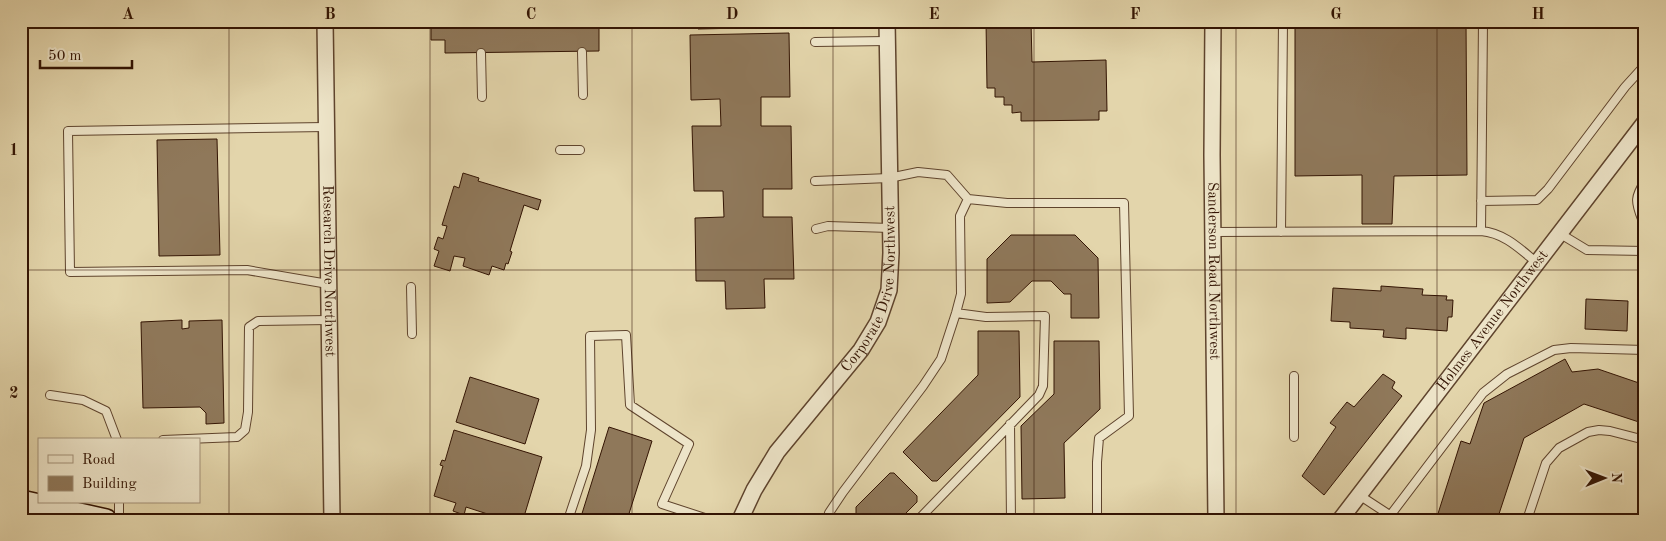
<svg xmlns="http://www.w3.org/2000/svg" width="1666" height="541" viewBox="0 0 1666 541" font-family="'Old Standard TT',serif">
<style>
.building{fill:#8f785a;stroke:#331403}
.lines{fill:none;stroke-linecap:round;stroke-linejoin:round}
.lane-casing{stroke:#5f442d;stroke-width:10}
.street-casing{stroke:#5f442d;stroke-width:18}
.secondary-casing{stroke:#331403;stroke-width:24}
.lane{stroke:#ede4c8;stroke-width:8}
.street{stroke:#ede4c8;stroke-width:15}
.secondary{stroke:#ede4c8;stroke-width:21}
.grid{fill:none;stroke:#331403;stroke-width:1;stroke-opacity:0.55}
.labels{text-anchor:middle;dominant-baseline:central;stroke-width:5;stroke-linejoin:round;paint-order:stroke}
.street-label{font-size:15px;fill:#331403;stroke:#ede4c8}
.neatline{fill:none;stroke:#331403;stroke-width:2}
.grid-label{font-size:16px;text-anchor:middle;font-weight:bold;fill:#331403}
</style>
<rect width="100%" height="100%" fill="#e3d5ab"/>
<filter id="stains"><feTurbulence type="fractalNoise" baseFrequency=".004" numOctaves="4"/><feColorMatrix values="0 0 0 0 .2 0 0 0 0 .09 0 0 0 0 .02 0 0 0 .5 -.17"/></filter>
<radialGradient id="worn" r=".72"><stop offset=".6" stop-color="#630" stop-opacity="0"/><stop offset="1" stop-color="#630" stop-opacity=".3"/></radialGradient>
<!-- building -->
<path class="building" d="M431,21H599V51L445,53V40H431Z
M698,21H788L789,27L698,29Z
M986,21H1031L1032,62L1106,60L1107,111H1099V120L1021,121V112L1012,113V105H1004V97H995V88H987Z
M1295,21H1466L1467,175L1394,176L1392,224H1362V175L1295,176Z
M789,33L790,97H761V126H791L792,189H763V217H792L794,279H764L765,308L726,309L725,281H696L695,218L724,217L723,191H694L692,126H721L720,99L691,100L690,35Z
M217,139L220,255L159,256L157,140Z
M463,173L479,178L478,181L541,200L538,210L524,205L510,251L512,252L508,264L506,263L504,270L492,266L489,275L463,266L465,258L454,256L450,271L434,266L439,251L434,249L438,237L443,239L447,226L442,225L454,186L459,188Z
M1011,235H1075L1098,258L1099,318H1071V294H1064L1051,281H1032L1010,302L987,303V259Z
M1381,286L1423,289L1422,295L1447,296L1446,300H1453L1452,317H1448L1447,331L1406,328V339L1383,337L1384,330L1350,328V322L1331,321L1333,288L1381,291Z
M1586,299L1628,301L1627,331L1585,329Z
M182,320V329L189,328V321L222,320L224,423L206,424V413L200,407L143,408L141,322Z
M978,331H1019L1020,397L937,481H932L903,452L978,375Z
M1054,341H1099L1100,409L1064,443L1065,498L1022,499L1021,426L1054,394Z
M1565,359L1572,372L1598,369L1639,383L1645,365V424L1584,404L1524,438L1497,520H1436L1461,441L1470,444L1484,403Z
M1383,374L1395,382L1392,388L1402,396L1324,495L1302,476L1336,427L1330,423L1347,402L1354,407Z
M470,377L539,399L525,444L456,422Z
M609,427L652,441L627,520H580Z
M454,430L542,457L523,520H506L466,507L464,515L453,511L456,503L434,496L443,466L440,465L442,460L445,461Z
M890,473H894L917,496V502L899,520H856V507Z"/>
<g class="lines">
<defs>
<path id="lane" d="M815,42L887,41
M582,52L583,95
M481,53L482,97
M326,127L68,131L70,272L247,270L328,284
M560,150H580
M815,181L889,178L918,172L947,175L968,199L1007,203H1124L1129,416L1099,438L1097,462V520
M1645,181C1635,197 1635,201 1642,219H1645
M1481,201L1537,200L1548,189L1625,87L1645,65
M816,229L828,226L890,228
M1481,231L1483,21
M1213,232L1481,231C1504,233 1519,248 1536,262
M1281,232L1283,21
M1559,233L1587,250L1645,251
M411,287L412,334
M50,395L83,400L106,411L117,440
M1010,424L1011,520
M1294,437V376
M163,440L237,437L245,430L248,412L249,327L258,321L329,320
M1359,495L1388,514L1391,520
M119,502V520
M1389,517L1483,393L1507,374L1554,350L1571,348L1645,350
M568,520L586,466L591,430L590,336L626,335L630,405L689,444L662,504L711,520
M827,520L829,513L843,492L923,386L941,359L956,313L961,294L960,216L968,199
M918,520L1039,395L1043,386L1045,316L986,317L956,313
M1527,520L1546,463L1559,448L1588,432L1599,430L1610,431L1645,440"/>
<g id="street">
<path id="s1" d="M325,21L332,520"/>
<path id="s2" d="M1213,21L1212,155L1216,520"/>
<path id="s3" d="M740,520L754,490L777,452L861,350L878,322L889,290L891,253L887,21"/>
<path id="s4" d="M1340,520L1645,122"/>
</g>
<path id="secondary" d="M21,501L106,520"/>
</defs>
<!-- lane casing -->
<use href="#lane" class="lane-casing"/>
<!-- street casing -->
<use href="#street" class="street-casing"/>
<!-- secondary casing -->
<use href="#secondary" class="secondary-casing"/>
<!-- lane -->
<use href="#lane" class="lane"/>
<!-- street -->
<use href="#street" class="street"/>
<!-- secondary -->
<use href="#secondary" class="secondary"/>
</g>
<!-- grid -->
<path class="grid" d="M229,21V520M430,21V520M632,21V520M833,21V520M1034,21V520M1236,21V520M1437,21V520M21,270H1645"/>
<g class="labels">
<!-- street labels -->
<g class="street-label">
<text stroke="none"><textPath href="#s2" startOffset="250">Sanderson Road Northwest</textPath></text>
<text stroke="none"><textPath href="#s1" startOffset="250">Research Drive Northwest</textPath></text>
<text stroke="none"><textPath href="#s3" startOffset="272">Corporate Drive Northwest</textPath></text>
<text stroke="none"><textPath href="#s4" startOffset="251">Holmes Avenue Northwest</textPath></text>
</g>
</g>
<!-- margin -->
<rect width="1666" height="541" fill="none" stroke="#e3d5ab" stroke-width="55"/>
<!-- legend -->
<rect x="38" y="438" width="162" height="65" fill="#ede4c8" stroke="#a39179"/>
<rect x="48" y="455" width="25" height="8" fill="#ede4c8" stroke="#a39179"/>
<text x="82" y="464" font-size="15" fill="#331403">Road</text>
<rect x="48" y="476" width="25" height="15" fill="#8f785a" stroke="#a39179"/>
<text x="82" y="488" font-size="15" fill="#331403">Building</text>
<!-- north arrow -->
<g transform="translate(1604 478) rotate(89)" stroke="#ede4c8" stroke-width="4" paint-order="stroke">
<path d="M0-4L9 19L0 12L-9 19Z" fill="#331403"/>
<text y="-8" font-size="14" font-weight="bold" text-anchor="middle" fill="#331403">N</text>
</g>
<!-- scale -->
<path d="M40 60v8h92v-8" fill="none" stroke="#331403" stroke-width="2.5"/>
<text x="48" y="60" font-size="15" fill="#331403" stroke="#ede4c8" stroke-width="4" paint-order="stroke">50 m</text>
<rect x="28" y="28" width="1610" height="486" class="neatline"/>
<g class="grid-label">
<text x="128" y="19">A</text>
<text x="330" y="19">B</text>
<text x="531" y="19">C</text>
<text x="732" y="19">D</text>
<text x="934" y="19">E</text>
<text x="1135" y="19">F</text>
<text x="1336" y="19">G</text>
<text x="1538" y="19">H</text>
<text x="14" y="155">1</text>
<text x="14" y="398">2</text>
</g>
<rect width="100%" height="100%" filter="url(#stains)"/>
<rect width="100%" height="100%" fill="url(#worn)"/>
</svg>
